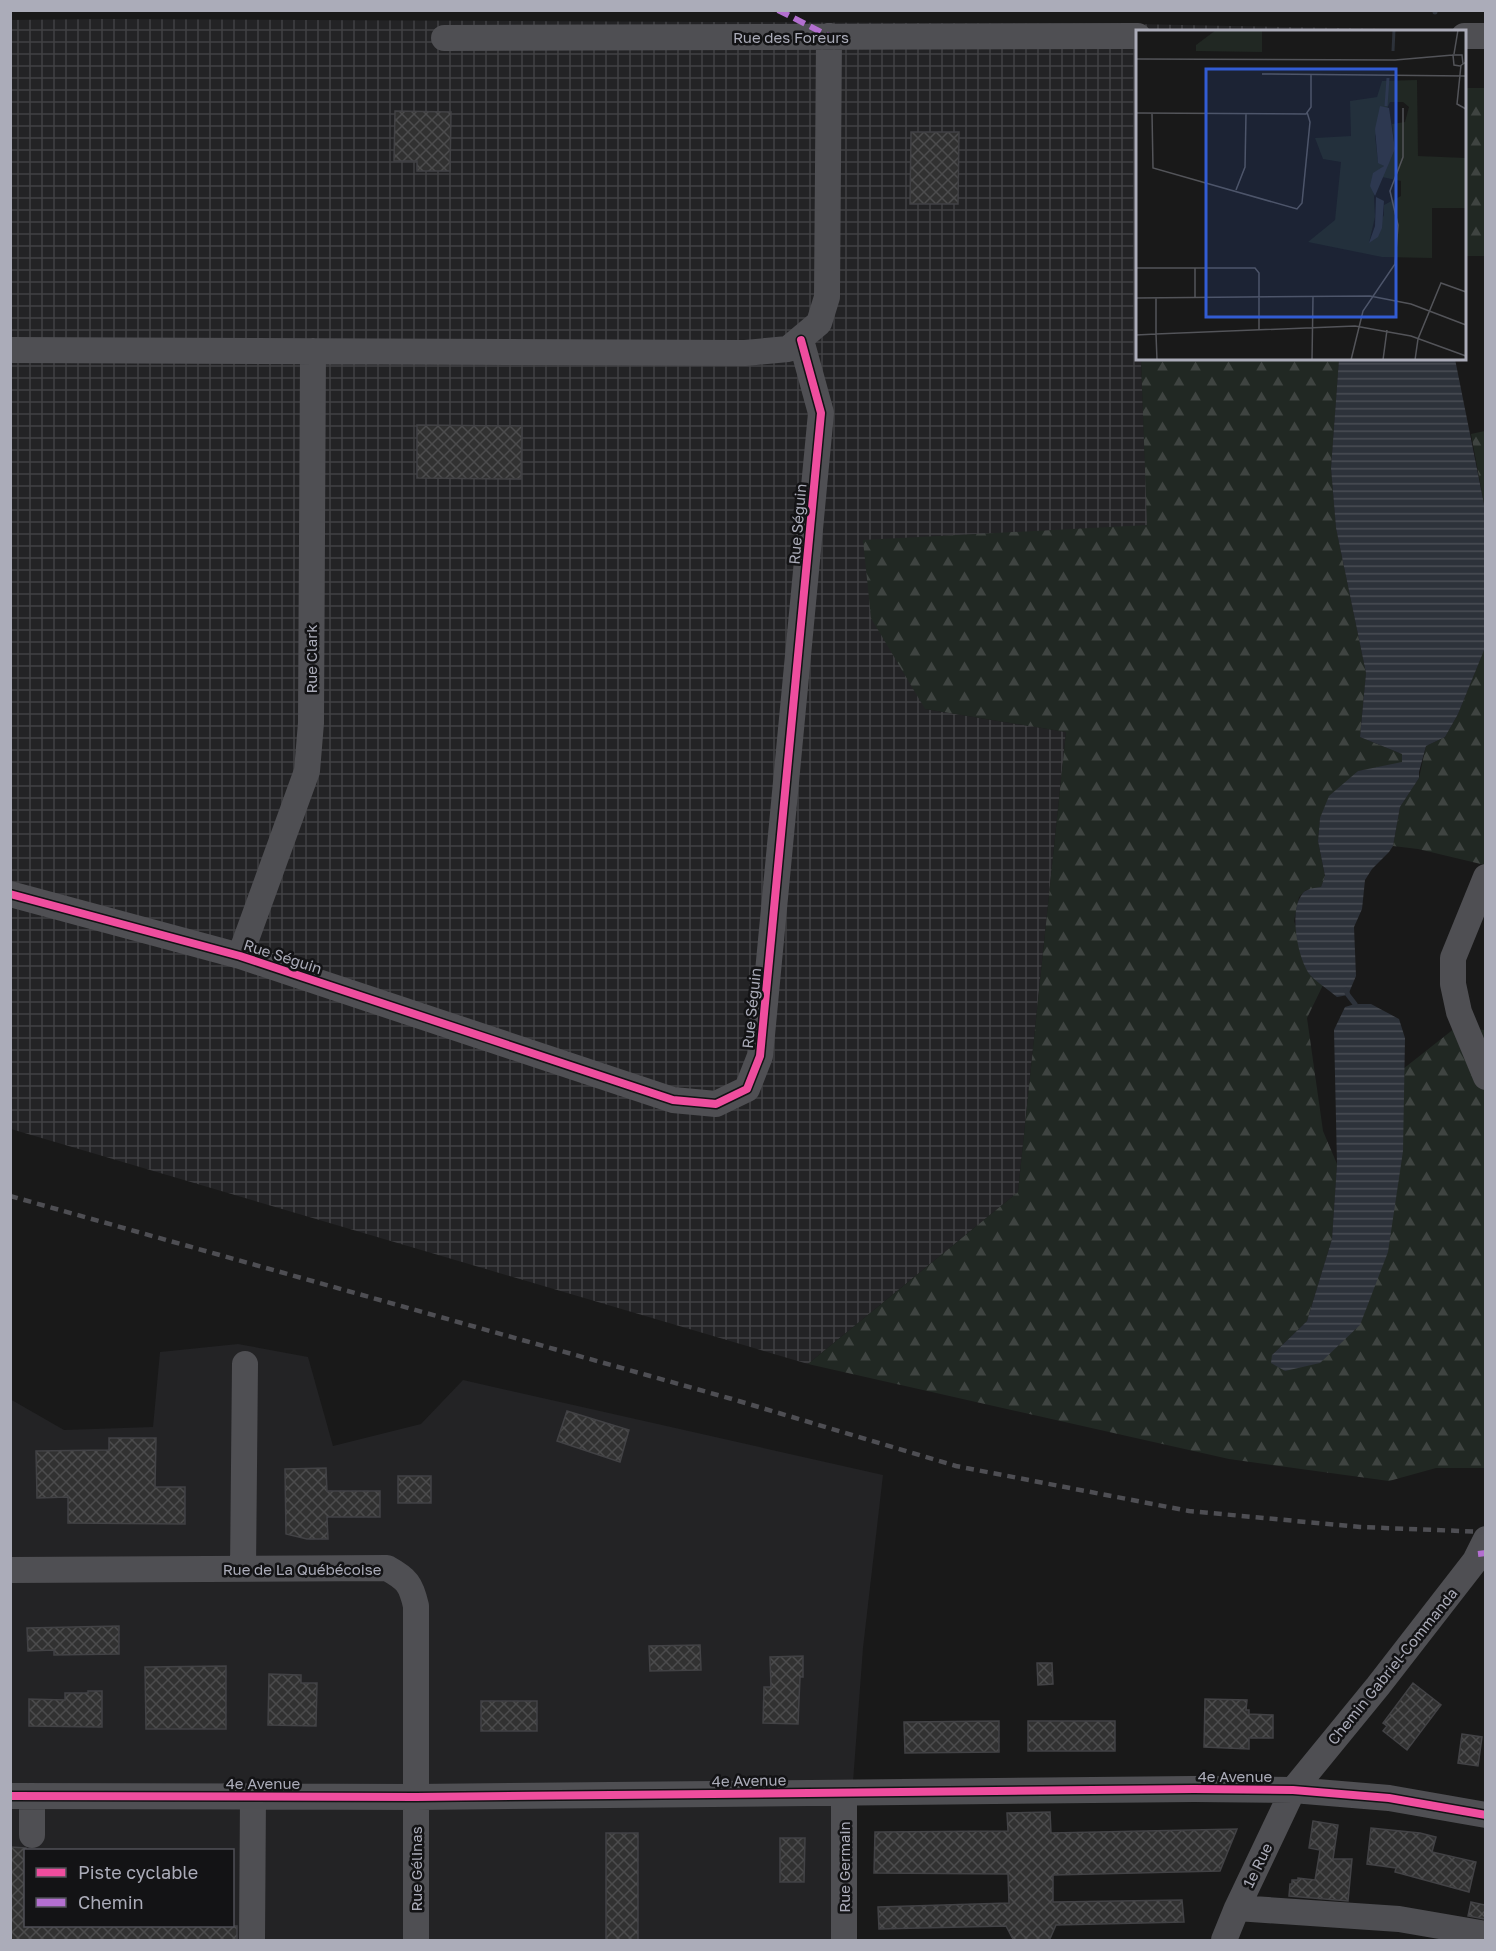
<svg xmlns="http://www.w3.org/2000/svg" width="1496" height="1951" viewBox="0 0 1496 1951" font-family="'Golos Text',sans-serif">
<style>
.built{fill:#232325;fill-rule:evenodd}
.industrial{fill:url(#industrial-grid)}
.forest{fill:url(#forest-firs)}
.water{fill:url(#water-rules)}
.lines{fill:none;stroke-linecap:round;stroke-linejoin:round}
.stream{stroke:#2d323a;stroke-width:5}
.building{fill:url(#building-cross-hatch);stroke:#424245;stroke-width:1.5}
.minor{stroke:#4f4f53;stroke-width:26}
.rail{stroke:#4e4e53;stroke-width:4.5;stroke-dasharray:8 6;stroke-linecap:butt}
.quiet{stroke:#b36fd0;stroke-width:6;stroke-dasharray:12 6;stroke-linecap:butt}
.cycleway-casing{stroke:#131315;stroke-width:11}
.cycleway{stroke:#ef4d9e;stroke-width:8}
.labels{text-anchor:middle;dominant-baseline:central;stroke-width:5;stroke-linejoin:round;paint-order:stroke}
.street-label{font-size:15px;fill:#abacb9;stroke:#131315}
.inset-river{fill:none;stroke:#2d323a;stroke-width:3}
.inset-road{fill:none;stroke:#535459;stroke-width:1.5}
.view{fill:#325cd3;fill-opacity:0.15;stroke:#325cd3;stroke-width:3}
.inset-edge{fill:none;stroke:#abacb9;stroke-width:3}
</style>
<defs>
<pattern id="industrial-grid" width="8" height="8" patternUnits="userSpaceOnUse" patternTransform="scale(1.5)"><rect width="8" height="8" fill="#232325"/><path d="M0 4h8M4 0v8" fill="none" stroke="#404043"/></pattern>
<pattern id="forest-firs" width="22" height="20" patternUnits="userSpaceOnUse" patternTransform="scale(1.5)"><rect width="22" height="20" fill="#212823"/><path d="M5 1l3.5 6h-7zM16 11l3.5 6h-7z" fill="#3f4441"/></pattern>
<pattern id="water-rules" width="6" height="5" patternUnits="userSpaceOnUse" patternTransform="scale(1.5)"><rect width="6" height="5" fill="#2d323a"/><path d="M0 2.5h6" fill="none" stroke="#494d54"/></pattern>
<pattern id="building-cross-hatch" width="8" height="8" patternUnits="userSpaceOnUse" patternTransform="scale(1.5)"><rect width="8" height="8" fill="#313131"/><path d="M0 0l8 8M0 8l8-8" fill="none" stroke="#4c4c4d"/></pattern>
</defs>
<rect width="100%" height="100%" fill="#191919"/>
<!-- built -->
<path class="built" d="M238,1344L308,1357L333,1446L421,1424L463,1380L883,1475L863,1648L853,1782L854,1940H11L10,1399L64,1430L153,1427L160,1352ZM26,1850H232V1926H26Z"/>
<!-- industrial -->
<path class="industrial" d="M108,19L1128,24L1393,29L1392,32H1138V358L1141,359L1148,538L925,709L1066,732L1018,1192L808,1364L11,1129L10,20Z"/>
<!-- forest -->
<path class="forest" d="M1465,88H1485V256H1465Z
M1141,359H1339L1331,468L1336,528L1366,673L1360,737L1402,754V763L1358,771L1320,818L1318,841L1325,877L1321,887L1306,890L1299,897L1294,921L1311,976L1323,985L1307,1018L1323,1131L1337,1164L1332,1239L1307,1321L1272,1355L1285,1371L1403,1151V1069L1455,1028L1485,1030V1468H1436L1389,1481L1229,1459L808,1364L1018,1192L1066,732L925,709L871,618L863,540L1147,525Z
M1485,431H1486L1485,509L1471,434Z
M1485,648V865L1418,849L1393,846L1400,807L1419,778L1426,746L1445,737L1458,714Z"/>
<!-- water -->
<path class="water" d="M1339,359H1455L1485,509V648L1458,714L1445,737L1426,746L1419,772V778L1400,807L1393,846L1389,852L1372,869L1365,880L1362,909L1354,927L1356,976L1348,995L1337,997C1329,990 1318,983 1311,976C1298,961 1289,913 1301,896C1305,888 1314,888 1321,887L1325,876L1318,841L1320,818L1329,796L1358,771L1402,762V754L1360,737L1366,673L1336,528L1331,468Z
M1355,1004H1371L1399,1019L1405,1038L1403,1151L1388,1252L1360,1325L1320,1363L1285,1371L1271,1363L1272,1355L1307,1321L1332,1239L1337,1164L1334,1030L1345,1007Z"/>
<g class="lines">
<!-- stream -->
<path class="stream" d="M1435,12V10
M1346,990L1348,995L1355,1004"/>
</g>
<!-- building -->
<path class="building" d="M395,111L451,112L450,171H417V161H394Z
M911,132H959L958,204H910Z
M417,425L522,426L521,479L417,478Z
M567,1411L629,1430L620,1462L557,1441Z
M109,1438H156L155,1487H185V1524L68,1523V1497L37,1498L36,1451L109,1450Z
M326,1468L327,1491H380V1517H327L328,1539H307L286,1534L285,1469Z
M398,1476H431V1503H398Z
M119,1626V1654L54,1655V1650L28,1651L27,1628Z
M700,1645L701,1670L650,1671L649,1646Z
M803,1656V1677H800L798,1724L763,1723L764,1687H771L770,1657Z
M1037,1663H1052L1053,1684L1038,1685Z
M226,1666V1729H146L145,1667Z
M269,1674L301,1675V1683H317L316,1726L268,1725Z
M1413,1683L1441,1705L1407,1750L1383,1731L1387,1726L1383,1723Z
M88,1691H102V1727L29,1726V1699L65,1700V1693H88Z
M1205,1699L1247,1700L1246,1710H1249V1714L1273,1715V1738H1249V1749L1204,1747Z
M481,1701H537V1731H481Z
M999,1721V1752L905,1753L904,1722Z
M1028,1721H1115V1751H1028Z
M1462,1734L1482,1737L1478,1766L1458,1763Z
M1050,1812L1051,1833L1237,1829L1220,1871L1053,1875V1902L1182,1900L1184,1922L1056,1925L1049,1941H1014L1006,1926L879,1929L878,1907L1009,1903L1008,1874L874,1873L875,1832L1008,1831L1007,1813Z
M1313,1821L1338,1825L1333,1859H1352L1348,1901L1289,1896L1290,1884H1292V1880H1298V1878L1315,1880L1320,1850L1309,1848Z
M1371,1828L1420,1833L1436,1837L1432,1852L1476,1862L1469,1892L1395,1872L1396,1868L1367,1864Z
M606,1833H638V1941H606Z
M780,1838H805L804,1882H780Z
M10,1847L26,1848V1926H237V1941H10Z
M1471,1902L1485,1905V1919L1468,1916Z"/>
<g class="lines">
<!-- minor -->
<path class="minor" d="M1464,36H1486
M444,38L1138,36
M10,350L745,353L788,349L819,323L827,297L829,36
M1486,877L1453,958V984L1459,1012L1486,1077
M10,894L240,956L673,1100L716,1104L747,1089L760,1056L821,413L801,340
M240,956L307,771L311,723L313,351
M243,1569L245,1364
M10,1570L387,1568C407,1579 411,1584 416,1606V1940
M10,1796L416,1797L1194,1789L1293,1790L1389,1798L1486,1815
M32,1835V1796
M1237,1908L1399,1919L1486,1934
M252,1940L253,1796
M844,1940V1793
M1224,1940L1237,1908L1293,1790L1378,1686L1475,1561L1486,1539"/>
<!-- rail -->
<path class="rail" d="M10,1196L732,1399L956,1466L1189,1511L1360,1527L1486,1532"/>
<!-- quiet -->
<path class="quiet" d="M778,10L829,36
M1478,1554L1486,1553"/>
<defs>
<path id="cycleway" d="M10,894L240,956L673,1100L716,1104L747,1089L760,1056L821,413L801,340
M10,1796L416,1797L1194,1789L1293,1790L1389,1798L1486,1815"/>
</defs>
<!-- cycleway casing -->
<use href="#cycleway" class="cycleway-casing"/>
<!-- cycleway -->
<use href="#cycleway" class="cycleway"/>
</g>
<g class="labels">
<!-- street labels -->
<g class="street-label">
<text x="791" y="37">Rue des Foreurs</text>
<text transform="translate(797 524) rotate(-85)">Rue Séguin</text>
<text transform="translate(311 659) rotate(-90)">Rue Clark</text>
<text transform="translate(283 956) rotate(18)">Rue Séguin</text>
<text transform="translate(751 1008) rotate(-84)">Rue Séguin</text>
<text x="302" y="1569">Rue de La Québécoise</text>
<text transform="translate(1392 1666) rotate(-51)">Chemin Gabriel-Commanda</text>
<text x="1235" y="1776">4e Avenue</text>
<text transform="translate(749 1780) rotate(-1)">4e Avenue</text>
<text x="263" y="1783">4e Avenue</text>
<text transform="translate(1257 1865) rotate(-64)">1e Rue</text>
<text transform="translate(844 1867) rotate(-90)">Rue Germain</text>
<text transform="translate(416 1869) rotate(-90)">Rue Gélinas</text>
</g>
</g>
<!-- overview -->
<g transform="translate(1136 30)">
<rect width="330" height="330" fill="#191919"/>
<path d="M80,0H126V22L60,21V15ZM281,50L282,126L330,128V178H296V228L246,227L172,212L199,190L205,132L187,129L179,108L215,106L214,71L241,67L246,51ZM254,72H267L273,77L269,92L256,94L259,119L246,147L265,151V166L248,175V185L233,213L239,187L237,146L248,136L242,132L239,106Z" fill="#212823" fill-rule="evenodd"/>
<path d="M244,76L253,78L259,119L239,166L234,156L237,143L248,136L242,133L239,99ZM240,167L248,171L246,198L242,207L233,213L239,196Z" fill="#2d323a"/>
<path class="inset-river" d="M257,21L258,0M250,76L252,48"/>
<path class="inset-road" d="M318,24L322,0M0,29L259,30L317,25M327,34L326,25H317L318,35L324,36L330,32M325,35L321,74L330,79M126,44L330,46M0,83L170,84L175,77V44M16,83L17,138L161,179L166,173L174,92L171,82M100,160L109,137L110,84M0,238H119L123,243V300M59,267V238M0,268L234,266L275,274L330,295M20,268V304L219,296L275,306L330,326M0,305L20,304L21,330M176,330L177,267M215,330L227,281L259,234L262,195L254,161L267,127V78M247,330L251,300M279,330L282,309L305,253L330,262"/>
<path class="view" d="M70,39H260V287H70Z"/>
<rect width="330" height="330" class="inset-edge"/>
</g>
<!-- border -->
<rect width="1496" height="1951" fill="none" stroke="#abacb9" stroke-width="24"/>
<!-- legend -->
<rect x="24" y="1849" width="210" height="78" fill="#131315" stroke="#505057" stroke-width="1.5"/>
<rect x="36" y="1868" width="30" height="9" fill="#ef4d9e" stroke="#505057" stroke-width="1.5"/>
<text x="78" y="1879" font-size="18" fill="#abacb9">Piste cyclable</text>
<rect x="36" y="1898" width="30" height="9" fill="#b36fd0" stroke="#505057" stroke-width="1.5"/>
<text x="78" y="1909" font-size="18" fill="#abacb9">Chemin</text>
</svg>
